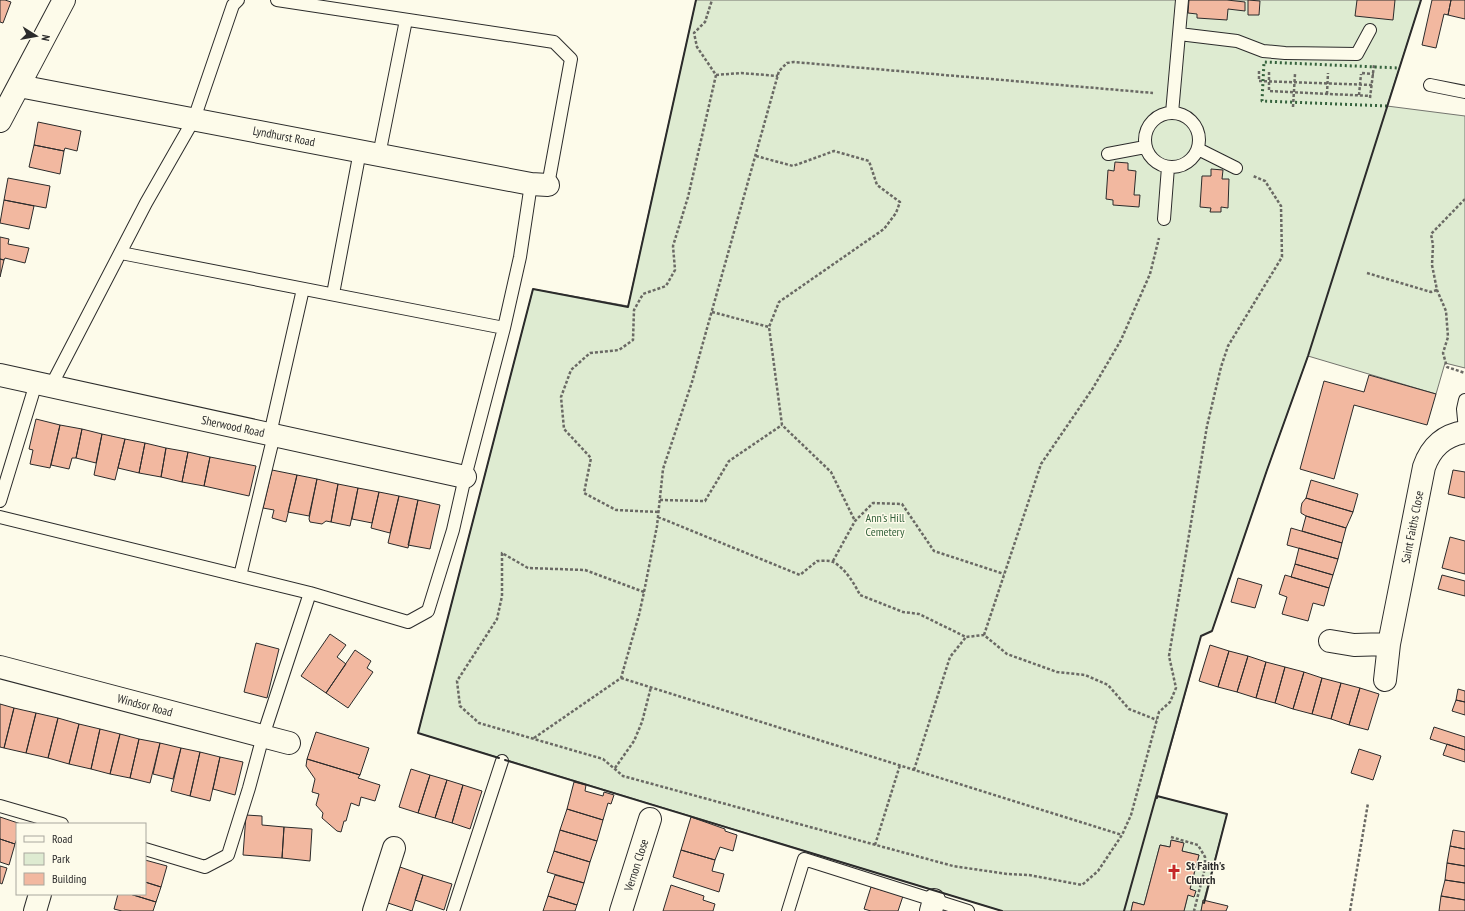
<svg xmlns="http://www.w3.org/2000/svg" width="1465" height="911" viewBox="0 0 1465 911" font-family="'PT Sans Narrow',sans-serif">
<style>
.green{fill:#deebd1;stroke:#74746e}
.building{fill:#f2b8a0;stroke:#2b2b2b}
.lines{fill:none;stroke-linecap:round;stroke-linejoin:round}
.lane-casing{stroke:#2b2b2b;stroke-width:14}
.street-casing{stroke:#2b2b2b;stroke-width:24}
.path{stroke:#6a6964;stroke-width:2.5;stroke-dasharray:3 2;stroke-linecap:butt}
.lane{stroke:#fdfbea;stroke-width:12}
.street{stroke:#fdfbea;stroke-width:22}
.hedge{stroke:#34623c;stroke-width:3;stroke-dasharray:2 3;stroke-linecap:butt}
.wall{stroke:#2b2b2b;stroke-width:2}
.labels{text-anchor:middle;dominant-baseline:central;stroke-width:3;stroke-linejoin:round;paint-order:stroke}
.street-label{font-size:12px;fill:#2b2b2b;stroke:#fdfbea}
.park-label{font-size:12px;fill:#34623c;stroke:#fdfbea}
.poi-label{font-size:12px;font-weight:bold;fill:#2b2b2b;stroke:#fdfbea;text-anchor:start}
</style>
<rect width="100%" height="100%" fill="#fdfbea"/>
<!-- green -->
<path class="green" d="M696,0H1421L1387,106L1465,116V368L1445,363L1436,394L1308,356L1267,470L1212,631L1201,636L1157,796L1227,814L1201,911H1184L1188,895L1195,891L1190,889L1199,855L1182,851L1183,843L1172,840L1170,847L1160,845L1144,905L1133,902L1131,911H1002L418,733L533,289L628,306Z"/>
<!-- building -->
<path class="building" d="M0,0H5L11,2L3,23L0,22Z
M1189,0H1227L1245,2V11L1228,9L1227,20L1197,18V14L1188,13Z
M1248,0L1260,1L1259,15H1248Z
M1357,0H1395L1393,20L1355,16Z
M1432,0H1451L1448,15L1444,14L1436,48L1422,45Z
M1451,0H1465V19L1448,15Z
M38,122L81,131L77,151L65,148L64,151L34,145Z
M34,145L64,151L60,174L29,167Z
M1115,162L1128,163V170L1136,171L1134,195H1140L1139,207L1113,205V200L1106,199L1108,170L1114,171Z
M1211,169L1223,170L1222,179H1229L1228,208L1221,207V212H1210L1211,208L1200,207L1202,176H1211Z
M8,178L50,186L46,208L4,200Z
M4,200L34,206L29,229L0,223Z
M0,237L9,239L8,244L29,248L25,263L5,258L4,260L0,259Z
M0,259L4,260L0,277Z
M1369,375L1436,394L1427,425L1354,405L1334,479L1300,469L1324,381L1364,392Z
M36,419L60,425L50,468L30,464L33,450L29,449Z
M60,425L82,429L76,458H72L69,469L51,465Z
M82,429L102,434L96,463L76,458Z
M102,434L125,439L115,480L94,475Z
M125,439L145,443L139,473L118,468Z
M145,443L166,448L161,477L139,473Z
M166,448L188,452L182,482L161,477Z
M188,452L210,457L204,486L182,482Z
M210,457L256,466L249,496L204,486Z
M272,470L297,475L286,522L272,518L274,510L263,508Z
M1453,470L1465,472V498L1448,494Z
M297,475L317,479L309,516L288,512Z
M317,479L338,484L331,522L326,521L322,524L310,522L309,519Z
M1311,480L1358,494L1353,512L1306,498Z
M338,484L358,488L350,526L331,522Z
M358,488L379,492L372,523L352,519Z
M379,492L399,496L390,533L371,528Z
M399,496L418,500L408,548L388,543Z
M1306,498L1353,512L1346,528L1306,516L1301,513V508L1302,503Z
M418,500L440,505L430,549L408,545Z
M1306,516L1346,528L1342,543L1302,531Z
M1291,528L1342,543L1338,559L1287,545Z
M1450,537L1465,541V574L1442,568Z
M1299,548L1338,559L1333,575L1295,564Z
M1295,564L1333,575L1329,588L1291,577Z
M1285,575L1329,588L1324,606L1313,603L1308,621L1282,614L1287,597L1279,594Z
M1442,575L1465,581V596L1438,589Z
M1238,578L1262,585L1255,608L1231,602Z
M330,634L346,645L337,657L346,664L326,693L301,676Z
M256,643L279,649L267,698L244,692Z
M1210,645L1229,651L1218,687L1199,681Z
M355,650L371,661L367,668L373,672L348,708L326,693Z
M1229,651L1248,656L1237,692L1218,687Z
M1248,656L1266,662L1256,698L1237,692Z
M1266,662L1285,667L1275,703L1256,698Z
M1285,667L1304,672L1293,709L1275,703Z
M1304,672L1322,678L1312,714L1293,709Z
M1322,678L1341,683L1331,719L1312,714Z
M1341,683L1360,688L1349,725L1331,719Z
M1360,688L1379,694L1368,730L1349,725Z
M1458,689L1465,691V702L1456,700Z
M1456,700L1465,702V715L1452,711Z
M0,704L14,708L4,748L0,747Z
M14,708L36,713L26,753L4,748Z
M36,713L58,718L48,758L26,753Z
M58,718L79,724L69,764L48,758Z
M79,724L100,729L91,769L69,764Z
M1434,727L1465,737V750L1430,739Z
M100,729L120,734L110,774L91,769Z
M316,732L369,748L360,775L307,759Z
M120,734L139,739L130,778L110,774Z
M139,739L160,743L150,783L130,778Z
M160,743L181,748L173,779L153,774Z
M1447,744L1465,750V762L1443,755Z
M181,748L200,752L190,796L171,791Z
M1359,749L1381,756L1373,780L1351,773Z
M200,752L220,757L210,801L190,796Z
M220,757L243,762L235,795L213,789Z
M307,759L360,775L358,778L380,785L375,801L361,797L359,806L351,803L346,821H344L341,832L337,831L322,818L323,813L316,805L319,794L312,792L315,779L306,766Z
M411,769L430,775L418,813L399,807Z
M430,775L447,780L435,818L418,813Z
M447,780L463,785L452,823L435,818Z
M574,782L586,785L585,791L603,796L604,792L614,795L611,804L608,803L603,820L567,809Z
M463,785L482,791L470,829L452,823Z
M567,809L603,820L597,841L560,830Z
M246,815L262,816V825L284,827L282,858L243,855Z
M0,817L21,824H17V838L15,844L0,839Z
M691,817L725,829V831L737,835L733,851L720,847L715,860L681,850Z
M284,827L312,829L310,861L282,858Z
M560,830L597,841L590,862L554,851Z
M1453,830L1465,832V849L1450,846Z
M0,839L15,844L9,865L0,862Z
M1171,840L1184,843L1182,851L1199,855L1190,889L1196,891L1194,897L1188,895L1184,911H1131L1133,902L1144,905L1160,845L1170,847Z
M1450,846L1465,849V866L1447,863Z
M681,850L715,860L712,871L724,874L719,892L673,877Z
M554,851L590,862L584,883L547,872Z
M145,860L167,866L161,887L145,882Z
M1447,863L1465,866V883L1445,880Z
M0,866L7,868L2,884L0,883Z
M400,867L423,875L412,911L388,903Z
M423,875L452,884L444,910L415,900Z
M555,875L584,883L577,905L548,896Z
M1445,880L1465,883V900L1441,896Z
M145,882L161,887L156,902L130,894H145Z
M671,885L704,896L703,900L715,904L713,911H663Z
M871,887L903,896L898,911H871L864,909Z
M118,894H130L156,902L153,911H122L114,909Z
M548,896L577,905L575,911H543Z
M1441,896L1465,900V911H1439Z
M1203,900L1228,906L1226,911H1201Z"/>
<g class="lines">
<defs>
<path id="lane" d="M277,0L554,42L571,59L548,185
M1179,34L1237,41L1263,51L1285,53L1357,54L1370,30
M1430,85L1465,92
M1145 140a27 27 0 1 1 54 0a27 27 0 1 1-54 0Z
M1172,113L1182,0
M1198,149L1236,168
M1108,154L1145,147
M379,155L406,20
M1164,219L1168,167
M121,253L504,328
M333,294L360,151
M51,386L146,203L194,119L233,5L238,0
M1465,400L1463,409L1465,430
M270,434L303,289
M0,501L36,383
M0,517L310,593L408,622L428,611L453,530L465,477L504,328L520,257L531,184
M240,576L274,435
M0,806L62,824
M145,849L205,867L228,855L249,788L263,736L310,593
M453,911L502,761
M788,911L804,859L968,911"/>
<path id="street" d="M19,86L531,184L548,185
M0,121L64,0
M0,375L465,477
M1330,641L1354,645L1389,644
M0,667L289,743
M1385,680L1389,644L1424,467C1431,447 1444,435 1465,432
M35,911L40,894
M374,911L394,848
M621,911L650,819
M931,911L934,900"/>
</defs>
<!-- lane casing -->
<use href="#lane" class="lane-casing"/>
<!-- street casing -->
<use href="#street" class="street-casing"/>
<!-- path -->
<path class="path" d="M1259,71V81L1372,85
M1269,72V91L1371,96
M1362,73L1374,74
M716,75L741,73L778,76
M1327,94L1328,73
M1359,95L1361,74
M1370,98L1374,65
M1293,107L1295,74
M756,156L793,166L834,151L869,161L877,185L900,202L896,213L884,229L779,302L769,327L782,425L831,472L855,521
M1465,199L1431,234L1433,245L1432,265L1437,290L1446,311L1448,337L1443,353L1447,367L1465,373
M1367,273L1431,292L1437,290
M712,312L769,327
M660,500L705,501L729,461L782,425
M658,512L616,510L584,493L591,458L564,429L561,397L571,370L590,353L619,350L633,340L634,310L643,294L666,286L675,270L673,246L688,197L716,75L697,47L694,33L705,22L712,0
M658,517L800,575L817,561C822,561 829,560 833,562C845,568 854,583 860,595L903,612L919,614L966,637L984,635L1007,654L1057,672L1085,675L1108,685L1129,709L1157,720
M833,561L855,521L873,503L902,504L934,551L1004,574
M644,592L585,570L528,568L502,553V596L497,619L457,681L460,706L479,723L603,759L623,776L953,866L1007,874L1029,875L1082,885L1098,871L1122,835L1131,815L1159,712L1170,702L1176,688L1169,656L1207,426L1221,367L1228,346L1282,257L1281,206L1265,181L1253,176
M984,635L1041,464L1093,388L1121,340L1150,274L1159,238
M621,678L1122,835
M534,738L621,678L639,615L644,592L657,526L663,469L692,382L779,71L787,63L794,62L1153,93
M615,768L634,741L642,722L651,687
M914,770L950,657L966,637
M1171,837L1198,845L1205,857V868L1194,911
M875,845L900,765
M1350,911L1368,803"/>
<!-- lane -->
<use href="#lane" class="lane"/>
<!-- street -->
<use href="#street" class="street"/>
<!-- hedge -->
<path class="hedge" d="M1387,106L1262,101L1264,62L1399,68"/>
<!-- wall -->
<path class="wall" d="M499,758L418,733L533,289L628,307L696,0
M505,760L1002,911
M1157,798V796L1227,814L1204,903
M1124,911L1201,636L1212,631L1267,470L1308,356L1421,0"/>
</g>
<!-- icons -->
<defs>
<symbol id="church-bare" viewBox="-9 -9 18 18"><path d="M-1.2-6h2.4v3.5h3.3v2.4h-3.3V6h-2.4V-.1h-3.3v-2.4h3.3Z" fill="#c62828" stroke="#fdfbea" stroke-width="2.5" paint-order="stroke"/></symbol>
</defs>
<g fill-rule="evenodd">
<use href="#church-bare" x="1163" y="861" width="22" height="22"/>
</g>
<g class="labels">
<!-- street labels -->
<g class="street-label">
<text transform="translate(284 136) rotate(11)">Lyndhurst Road</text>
<text transform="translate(233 426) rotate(12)">Sherwood Road</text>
<text transform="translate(1412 527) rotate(-79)">Saint Faiths Close</text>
<text transform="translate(145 705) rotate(15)">Windsor Road</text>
<text transform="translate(636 865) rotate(-72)">Vernon Close</text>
</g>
<!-- park labels -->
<g class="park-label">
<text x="885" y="517">Ann's Hill<tspan x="885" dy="14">Cemetery</tspan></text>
</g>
<!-- poi labels -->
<g class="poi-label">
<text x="1186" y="865">St Faith's<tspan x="1186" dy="14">Church</tspan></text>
</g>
</g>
<!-- legend -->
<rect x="16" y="823" width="130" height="72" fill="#fdfbea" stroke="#a9a89e"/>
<rect x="24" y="836" width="20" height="6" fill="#fdfbea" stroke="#a9a89e"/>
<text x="52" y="843" font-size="12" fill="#2b2b2b">Road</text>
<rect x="24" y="853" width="20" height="12" fill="#deebd1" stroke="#a9a89e"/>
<text x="52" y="863" font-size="12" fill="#2b2b2b">Park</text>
<rect x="24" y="873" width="20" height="12" fill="#f2b8a0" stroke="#a9a89e"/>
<text x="52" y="883" font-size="12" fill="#2b2b2b">Building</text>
<!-- north arrow -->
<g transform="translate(36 36) rotate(101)" stroke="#fdfbea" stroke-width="3" paint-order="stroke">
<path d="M0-3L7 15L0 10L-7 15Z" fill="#2b2b2b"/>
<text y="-6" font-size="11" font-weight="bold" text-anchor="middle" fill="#2b2b2b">N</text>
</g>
</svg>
